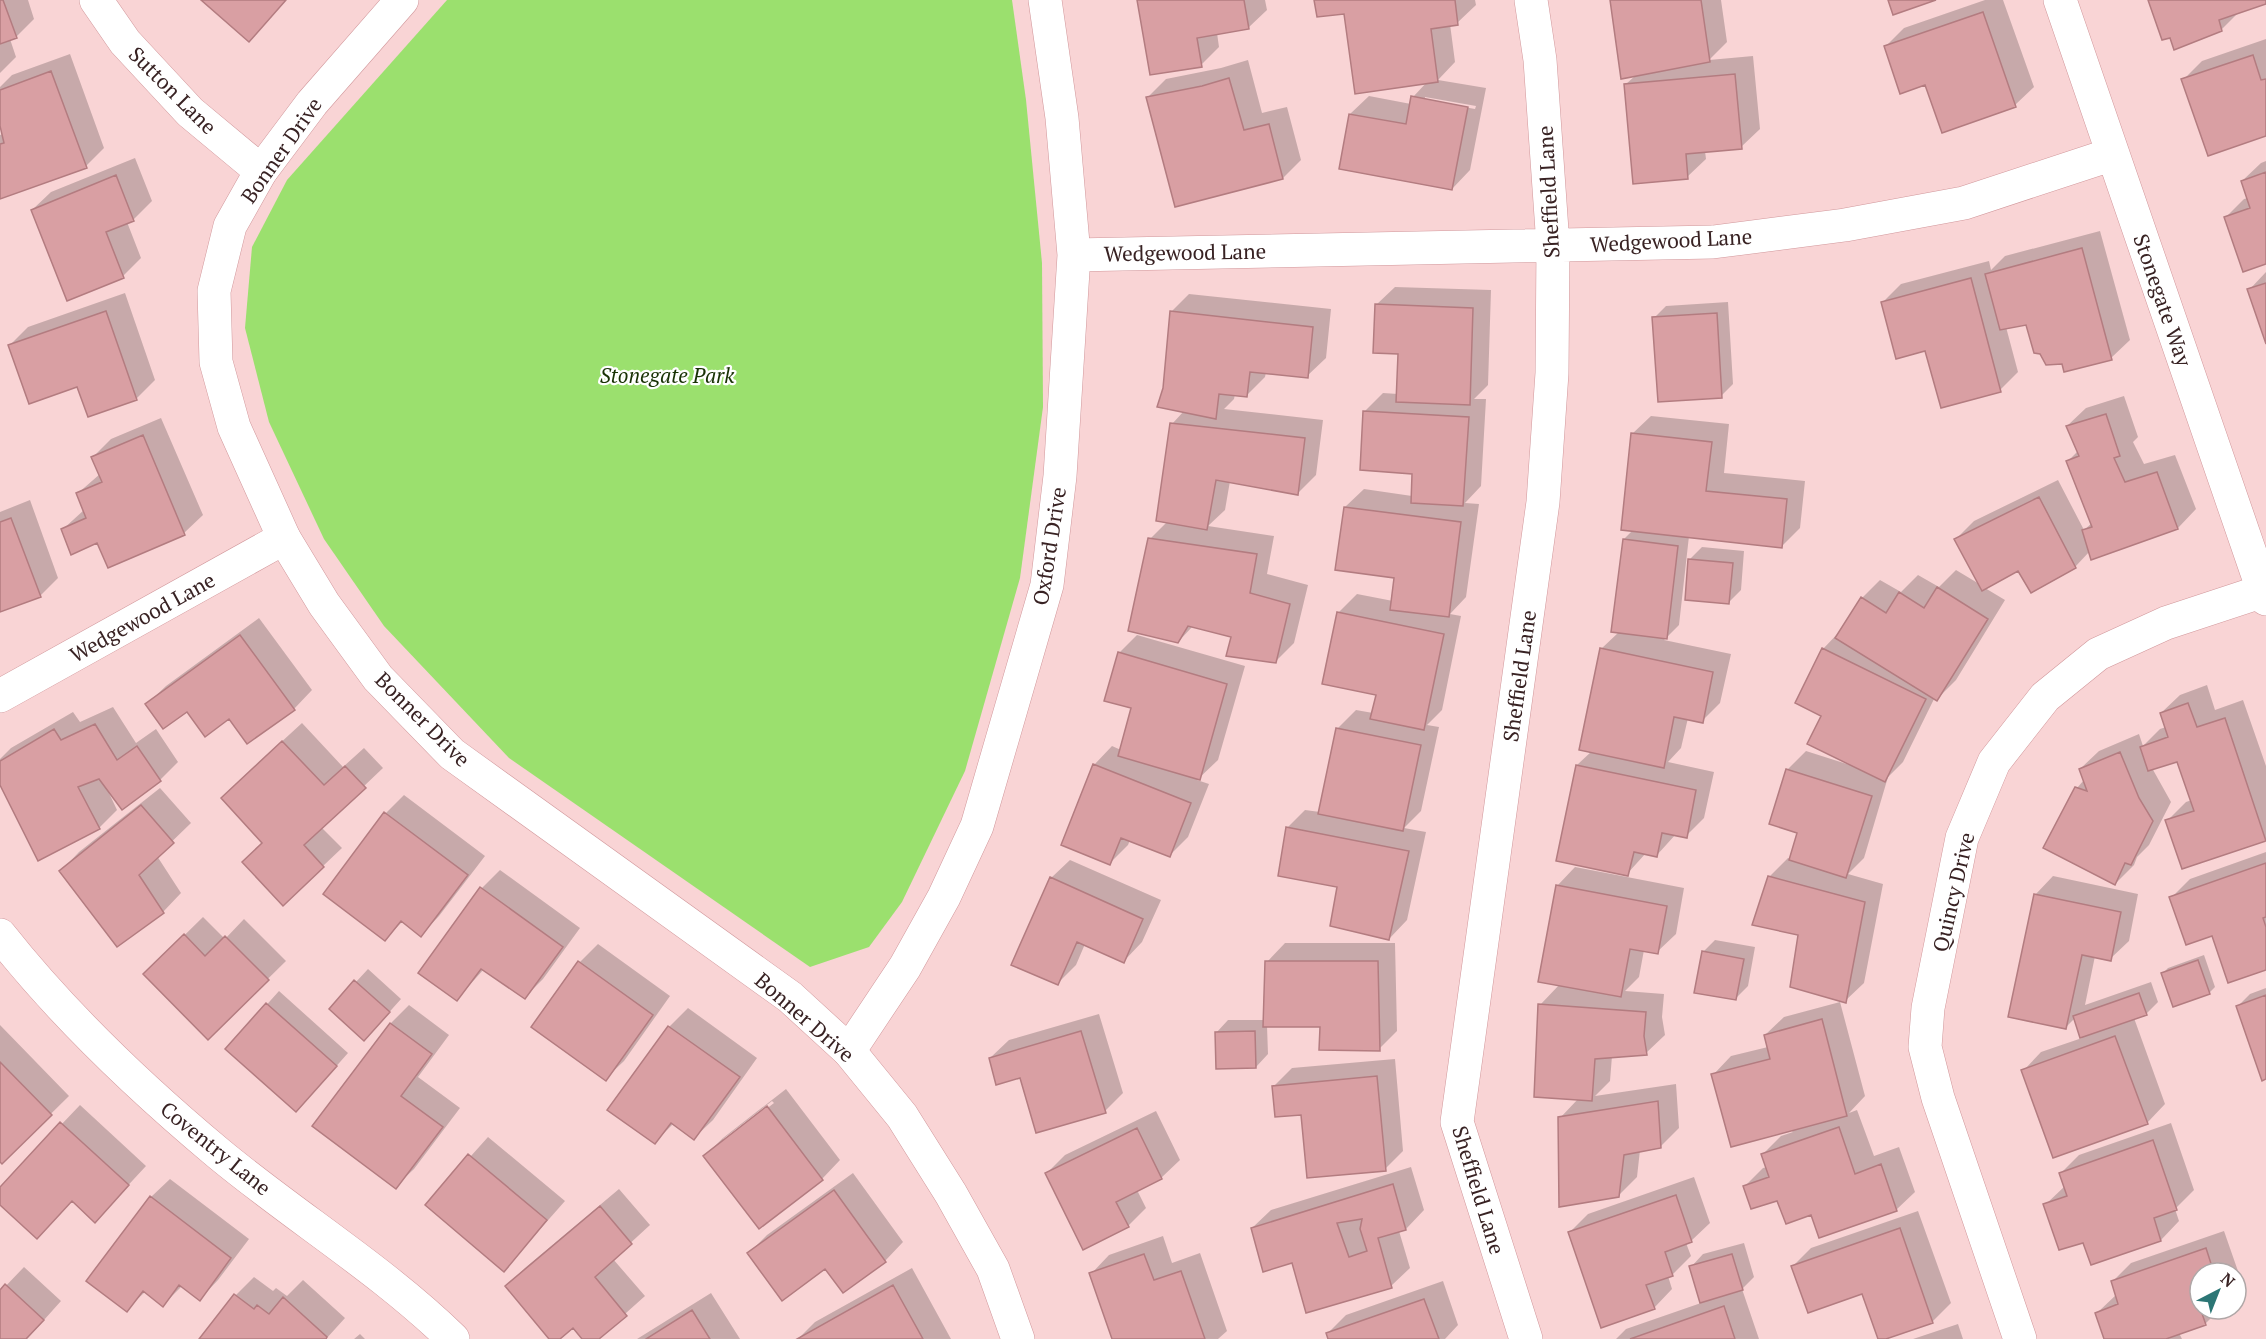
<svg xmlns="http://www.w3.org/2000/svg" width="2266" height="1339" viewBox="0 0 2266 1339" font-family="'PT Serif',serif">
<style>
.green{fill:#9be06e}
.shadow{fill:#0003;fill-rule:evenodd}
.building{fill:#d99fa3;stroke:#b37c80;stroke-width:1.5;fill-rule:evenodd}
.lines{fill:none;stroke-linecap:round;stroke-linejoin:round}
.minor-casing{stroke:#d1979b;stroke-width:34}
.tertiary-casing{stroke:#d1979b;stroke-width:34}
.minor{stroke:#fff;stroke-width:33}
.tertiary{stroke:#fff;stroke-width:33}
.labels{text-anchor:middle;dominant-baseline:central;stroke-width:4.5;stroke-linejoin:round;paint-order:stroke}
.street-label{font-size:21px;fill:#382223;stroke:#fff}
.park-label{font-size:21px;font-style:italic;fill:#183204;stroke:#fff}
</style>
<rect width="100%" height="100%" fill="#f9d4d5"/>
<!-- green -->
<path class="green" d="M447,0H1012L1026,100L1042,263L1043,407L1020,578L965,771L902,902L869,947L810,967L509,758L384,626L324,539L269,422L245,328L252,247L287,180Z"/>
<!-- shadow -->
<path class="shadow" d="M0,0H28L34,19L16,37L10,39L16,57L0,73Z
M1139,0H1265L1267,10L1248,28L1217,33L1219,47L1201,65Z
M1316,0H1475L1476,5L1457,23L1450,24L1455,62L1438,80L1486,88L1470,170L1452,189L1350,114L1369,96L1411,104L1413,97L1427,82L1345,12ZM1425,97L1476,106L1475,109L1425,100Z
M1612,0H1721L1727,42L1709,60L1753,56L1760,129L1741,147L1705,151L1706,159L1687,177L1625,85L1636,75Z
M1985,0H2003L2034,87L2015,105L1926,83L1885,47L1904,28Z
M2149,0H2266V2L2239,12L2221,30L2171,36Z
M2266,39V134L2183,80L2202,61Z
M70,54L104,148L86,166L0,197V135L3,134L0,120V87L12,75Z
M1248,60L1262,113L1287,107L1301,160L1283,178L1148,97L1166,79L1221,68Z
M135,158L152,201L133,220L127,222L141,258L123,276L32,210L51,192Z
M2266,161V262L2226,217L2244,199L2248,198L2242,181L2261,163Z
M2100,231L2130,340L2111,358L2063,362L2027,323L2006,327L2018,372L2000,390L1926,349L1883,302L1901,284L1989,261L1991,270L2005,256Z
M2266,272V339L2249,290Z
M1395,287L1491,290L1488,385L1474,399H1486L1481,486L1465,503L1479,504L1466,597L1450,614L1461,616L1442,710L1427,725L1439,727L1421,811L1404,828L1426,832L1407,920L1389,939L1287,828L1305,810L1320,812L1338,728L1356,710L1373,713L1377,694L1339,612L1357,594L1393,601L1396,577L1345,507L1364,489L1412,496L1414,472L1364,412L1383,393L1398,394L1400,352L1376,305Z
M125,293L155,380L136,399L78,385L10,345L28,327Z
M1189,294L1331,309L1326,358L1307,376L1266,372L1265,377L1247,395L1235,394L1234,399L1224,409L1323,420L1316,475L1298,493L1230,481L1225,510L1208,526L1274,536L1267,574L1308,585L1294,643L1275,662L1232,635L1193,626L1178,642L1150,539L1167,522L1172,424L1184,411L1164,388L1171,312Z
M1728,302L1733,384L1721,396L1654,318L1666,306Z
M2124,396L2138,437L2133,442L2144,464L2175,455L2196,509L2178,528L2092,558L2090,551L2075,567L2019,569L1985,588L2005,600L1956,680L1937,699L1935,697L1903,762L1888,777L1864,858L1848,874L1883,884L1864,983L1845,1001L1800,934L1770,876L1788,858L1791,859L1799,832L1787,770L1806,751L1850,765L1851,763L1823,716V649L1841,630L1862,598L1880,580L1901,592L1918,575L1939,587L1956,570L1981,585L1956,539L1974,521L2058,480L2084,530L2092,523L2068,461L2078,451L2067,426L2086,408Z
M1651,416L1729,424L1724,473L1805,481L1800,528L1781,547L1689,536L1679,625L1664,640L1731,654L1720,703L1702,721L1688,718L1681,748L1668,762L1714,772L1704,818L1686,836L1676,834L1657,855L1646,853L1627,874L1577,765L1592,751L1601,649L1619,632L1624,539L1633,530L1632,434Z
M161,418L203,515L184,533L109,566L98,541L62,530L84,510L77,494L100,474L93,457L111,439Z
M30,500L58,578L40,596L0,611V512Z
M1702,547L1744,551L1741,590L1728,603L1687,562Z
M259,618L312,690L294,709L229,717L147,704L166,686Z
M1137,635L1245,666L1218,760L1197,780L1209,784L1188,837L1170,855L1130,840L1128,845L1110,863L1094,765L1112,746L1121,750L1133,707L1119,653Z
M2207,685L2215,710L2243,700L2266,766V839L2183,868L2167,821L2186,802L2192,800L2178,760L2152,768L2171,802L2149,845L2137,857L2134,865L2115,884L2077,788L2084,780L2080,769L2099,751L2139,734L2143,746L2160,729L2166,727L2161,713L2180,695Z
M113,707L136,743L156,729L178,762L160,780L109,793L117,810L99,828L0,781V759L11,748L73,712L80,722Z
M302,723L343,767L364,748L383,768L321,827L342,848L323,866L241,779Z
M160,788L191,823L157,856L181,893L163,912L61,871L79,852Z
M404,795L485,856L439,916L421,935L403,921L385,939L325,894L386,813Z
M2266,852V968L2213,934L2171,898L2190,879Z
M1070,860L1161,900L1142,942L1124,961L1085,944L1076,965L1057,984L1051,878Z
M1575,867L1684,888L1676,934L1657,952L1644,950L1639,977L1625,991L1664,994L1662,1017L1665,1035L1646,1053L1612,1056L1610,1081L1595,1096L1676,1084L1679,1128L1660,1147L1640,1150L1637,1177L1618,1196L1560,1118L1578,1099L1540,1005L1560,984L1557,886Z
M500,870L580,928L543,979L525,997L484,969L457,999L420,972L482,888Z
M2053,876L2138,894L2129,941L2110,959L2095,956L2085,1005L2151,982L2158,1002L2146,1014L2134,1018L2165,1104L2147,1123L2023,1071L2041,1052L2082,1038L2075,1018L2066,1027L2035,895Z
M203,917L225,939L244,919L286,961L208,1038L145,974Z
M1715,940L1755,947L1748,986L1736,998L1703,952Z
M1285,943H1395L1397,1031L1379,1049L1321,1025L1267,1026L1268,1054L1256,1067L1216,1033L1228,1020H1265L1267,962Z
M598,944L670,996L624,1061L605,1079L580,962Z
M2204,955L2215,987L2210,992L2174,1005L2162,974L2168,968Z
M368,969L401,999L376,1027L331,1009Z
M2266,988V1078L2238,1006L2250,994Z
M279,991L348,1053L309,1097L227,1049Z
M1840,1002L1865,1096L1849,1113L1857,1110L1874,1156L1899,1147L1915,1192L1896,1210L1812,1213L1745,1186L1763,1168L1767,1167L1763,1154L1781,1136L1793,1132L1713,1075L1731,1056L1768,1047L1765,1035L1784,1017Z
M409,1005L449,1035L418,1077L460,1108L414,1169L395,1187L314,1125L391,1023Z
M688,1008L757,1058L713,1120L694,1138L674,1123L655,1142L610,1110L669,1027Z
M1099,1014L1123,1093L1105,1111L1021,1077L990,1058L1009,1040Z
M0,1025L69,1096L2,1162L0,1160Z
M1395,1059L1403,1151L1385,1169L1303,1113L1274,1086L1292,1068Z
M786,1089L840,1160L822,1179L705,1156L723,1138ZM772,1101L774,1103L723,1142V1139Z
M80,1105L146,1166L95,1221L73,1200L0,1203V1189Z
M1156,1111L1180,1160L1161,1178L1137,1190L1146,1208L1128,1226L1047,1173L1065,1155Z
M2171,1123L2194,1190L2175,1209L2179,1221L2161,1240L2084,1241L2045,1205L2065,1186L2061,1173L2079,1155Z
M488,1137L565,1201L504,1270L427,1205Z
M1411,1167L1424,1210L1406,1229L1399,1231L1410,1268L1391,1286L1293,1261L1252,1228L1271,1210Z
M853,1173L903,1242L885,1261L825,1267L749,1253L767,1235Z
M1694,1177L1710,1223L1691,1241L1686,1243L1691,1256L1672,1275L1668,1276L1672,1289L1654,1308L1569,1233L1588,1214Z
M170,1179L249,1239L218,1280L200,1299L182,1286L163,1305L146,1291L126,1310L151,1197Z
M619,1189L650,1225L613,1259L645,1296L597,1339H584L573,1326L558,1339H551L507,1286L525,1268Z
M1918,1211L1951,1303L1932,1322L1879,1339L1863,1292L1793,1266L1811,1248Z
M2224,1231L2239,1274L2236,1277V1273H2200V1309H2220L2205,1324L2179,1333L2182,1339H2105L2097,1313L2117,1294L2112,1282L2131,1263Z
M1163,1236L1172,1263L1200,1253L1227,1331L1218,1339H1113L1091,1274L1109,1255Z
M1744,1243L1754,1277L1742,1289L1759,1339H1616L1626,1329L1701,1303L1691,1267L1703,1254Z
M24,1267L61,1301L27,1339H0V1292Z
M912,1268L951,1339H798L815,1322Z
M254,1277L273,1291L276,1288L287,1296L303,1280L345,1318L326,1339H201L236,1295Z
M1443,1281L1458,1325L1445,1339H1329L1328,1333L1346,1315Z
M711,1293L740,1339H637Z
M1958,1324L1963,1339H1913Z
M360,1334L365,1339H354Z"/>
<!-- building -->
<path class="building" d="M0,0H3L17,38L0,44Z
M201,0H286L249,42Z
M1137,0H1244L1249,29L1197,38L1202,67L1150,75Z
M1314,0H1455L1458,25L1431,29L1438,82L1355,94L1344,14L1317,17Z
M1610,0H1701L1710,62L1621,79Z
M1888,0H1936L1893,15Z
M2148,0H2266V4L2219,20L2222,31L2174,50L2170,38L2162,40Z
M1983,12L2016,107L1942,133L1925,85L1900,94L1884,46Z
M2253,55L2261,80L2266,79V136L2208,156L2181,79Z
M51,71L87,168L0,199V144L4,143L0,126V90Z
M1735,74L1742,149L1686,154L1688,179L1633,184L1624,84Z
M1229,78L1244,130L1269,124L1283,179L1175,207L1146,97L1202,86Z
M1411,96L1468,107L1452,190L1339,169L1349,114L1406,124Z
M2266,172V264L2243,272L2224,217L2250,208L2241,181Z
M116,175L134,221L106,232L124,278L67,301L31,210Z
M2082,248L2112,360L2064,372L2062,364L2046,365L2040,354L2034,353L2026,325L2000,330L1985,274Z
M1971,278L2001,392L1941,408L1925,351L1896,359L1881,302Z
M2266,283V344L2247,289Z
M1375,304L1473,308L1470,405L1396,402L1398,354L1373,353Z
M106,311L137,400L88,417L77,387L29,404L8,345Z
M1170,311L1313,327L1308,378L1250,372L1247,397L1219,394L1216,419L1157,407L1163,388Z
M1717,313L1722,398L1658,402L1652,317Z
M1363,411L1469,417L1463,506L1411,503L1412,474L1360,470Z
M2106,414L2120,456L2114,458L2125,482L2157,472L2178,529L2091,560L2082,530L2092,527L2066,461L2079,456L2066,426Z
M1170,423L1305,438L1298,495L1216,480L1207,530L1156,521Z
M1631,433L1712,442L1706,491L1787,499L1782,548L1621,530Z
M143,435L185,535L108,568L97,543L71,555L61,529L86,518L76,493L102,482L91,457Z
M2039,497L2076,568L2031,593L2018,571L1982,591L1954,539Z
M1344,507L1461,522L1449,617L1390,610L1394,578L1335,570Z
M11,518L41,597L0,612V522Z
M1148,538L1257,554L1250,593L1290,604L1276,663L1226,656L1231,637L1188,626L1178,643L1128,631Z
M1623,539L1678,546L1667,639L1611,632Z
M1688,559L1733,563L1729,604L1685,600Z
M1937,587L1988,619L1937,701L1835,638L1861,597L1886,613L1899,592L1924,608Z
M1337,612L1444,634L1424,730L1370,719L1376,695L1322,684Z
M240,635L295,710L247,744L229,719L205,737L187,712L163,729L145,704Z
M1600,648L1713,672L1703,723L1674,717L1664,768L1579,750Z
M1822,648L1926,699L1885,782L1807,744L1821,716L1795,703Z
M1118,652L1227,684L1200,780L1118,756L1131,708L1104,701Z
M2188,703L2197,727L2225,718L2266,841L2182,869L2165,820L2194,811L2177,762L2148,771L2140,747L2168,737L2160,713Z
M95,724L117,760L137,746L161,781L122,810L99,779L78,787L100,829L38,861L0,785V761L54,729L61,740Z
M1336,728L1421,745L1403,831L1318,814Z
M282,741L324,785L345,766L366,788L304,845L324,867L283,906L242,862L262,843L221,798Z
M2120,752L2139,798L2153,821L2131,865L2125,863L2115,885L2043,848L2075,787L2087,791L2079,769Z
M1093,764L1191,803L1170,857L1121,838L1110,865L1061,845Z
M1576,765L1696,790L1687,838L1662,833L1657,857L1634,852L1628,876L1556,861Z
M1786,769L1872,796L1846,878L1789,860L1797,833L1769,824Z
M141,805L174,843L139,875L164,913L117,947L59,871Z
M384,812L468,875L421,937L401,921L385,941L323,894Z
M1286,827L1409,851L1389,940L1330,926L1337,887L1278,876Z
M2266,863V917L2263,918L2266,927V970L2228,983L2212,936L2186,945L2169,897Z
M1768,876L1865,902L1846,1003L1790,987L1798,935L1752,925Z
M1050,877L1143,919L1124,963L1077,942L1058,985L1011,965Z
M1556,885L1667,906L1658,954L1630,949L1621,997L1538,982Z
M480,887L563,947L525,999L481,969L457,1001L418,973Z
M2034,894L2121,912L2111,961L2082,955L2066,1029L2008,1017Z
M184,934L205,956L225,936L269,980L208,1040L143,974Z
M1702,951L1744,959L1736,1000L1694,993Z
M2198,960L2210,994L2173,1007L2161,973Z
M578,961L653,1015L606,1081L531,1027Z
M1265,961H1378L1380,1051L1319,1050L1320,1027H1263Z
M354,980L390,1012L364,1041L329,1009Z
M2139,993L2147,1015L2080,1038L2073,1016Z
M2266,995V1079L2262,1081L2236,1006Z
M266,1003L337,1066L296,1112L225,1049Z
M1538,1004L1646,1012L1644,1036L1647,1055L1595,1059L1592,1101L1534,1097Z
M1822,1019L1847,1116L1731,1147L1711,1074L1770,1059L1764,1035Z
M390,1023L432,1054L401,1096L443,1127L396,1189L312,1126Z
M668,1026L740,1077L694,1140L671,1123L655,1144L607,1110Z
M1081,1031L1106,1113L1036,1133L1020,1078L996,1085L989,1058Z
M1255,1031L1256,1068L1216,1069L1215,1032Z
M2115,1036L2148,1124L2053,1158L2021,1070Z
M0,1062L52,1115L2,1164L0,1162Z
M1377,1076L1386,1171L1307,1178L1301,1115L1275,1117L1272,1086Z
M1658,1101L1661,1148L1624,1155L1619,1197L1559,1207L1558,1117Z
M767,1106L823,1180L759,1229L703,1156Z
M60,1122L129,1185L95,1223L72,1201L37,1239L0,1205V1187Z
M1839,1127L1855,1174L1881,1164L1897,1211L1819,1238L1811,1215L1786,1224L1777,1201L1751,1209L1743,1186L1769,1177L1761,1154Z
M1137,1128L1162,1179L1116,1202L1129,1227L1083,1250L1045,1173Z
M2153,1140L2177,1210L2154,1218L2161,1241L2091,1265L2083,1243L2059,1250L2043,1204L2067,1196L2059,1173Z
M468,1154L547,1220L504,1272L425,1205Z
M1393,1184L1406,1230L1378,1238L1392,1288L1306,1313L1292,1263L1263,1272L1251,1228ZM1362,1219L1360,1229L1367,1251L1349,1257L1337,1223Z
M834,1190L886,1262L843,1293L825,1269L782,1301L747,1253Z
M1676,1195L1692,1242L1665,1252L1673,1276L1646,1285L1655,1309L1601,1328L1568,1232Z
M150,1196L231,1258L200,1301L179,1285L163,1307L143,1291L127,1312L86,1281Z
M600,1206L632,1244L595,1277L627,1316L599,1339H582L573,1328L560,1339H549L505,1286Z
M1900,1228L1933,1323L1886,1339H1878L1862,1294L1808,1313L1791,1266Z
M2206,1248L2214,1273H2200V1302H2198L2206,1325L2166,1339H2104L2095,1313L2118,1304L2111,1281Z
M1144,1254L1154,1280L1181,1271L1205,1339H1112L1089,1273Z
M1732,1254L1743,1290L1700,1303L1689,1266Z
M5,1284L44,1320L26,1339H0V1290Z
M893,1285L923,1339H797Z
M234,1294L254,1309L257,1305L269,1314L283,1297L327,1337L326,1339H199Z
M1424,1299L1439,1339H1328L1326,1333Z
M1724,1306L1735,1339H1630Z
M692,1310L710,1339H646Z"/>
<g class="lines">
<defs>
<path id="minor" d="M96,0L125,42L190,112L261,171
M2060,0L2266,599
M1074,255L1713,242L1845,225L1964,203L2113,154
M0,696L284,538
M0,935C64,1016 139,1087 218,1153C295,1217 381,1269 453,1339
M849,1051L905,967L944,897L977,826L1047,585L1060,476L1074,255L1062,118L1045,0
M1526,1339L1457,1122L1543,502L1552,373L1553,245L1540,60L1531,0
M2020,1339L1938,1098L1925,1047L1928,1008L1962,838L1994,762L2045,697L2098,654L2166,623L2263,591"/>
<path id="tertiary" d="M402,0L312,103L261,171L230,226L214,291L216,362L234,427L284,538L324,604L378,678L452,754L790,997L849,1051L902,1116L951,1194L993,1269L1018,1339"/>
</defs>
<!-- minor casing -->
<use href="#minor" class="minor-casing"/>
<!-- tertiary casing -->
<use href="#tertiary" class="tertiary-casing"/>
<!-- minor -->
<use href="#minor" class="minor"/>
<!-- tertiary -->
<use href="#tertiary" class="tertiary"/>
</g>
<g class="labels">
<!-- street labels -->
<g class="street-label">
<text transform="translate(173 90) rotate(45)">Sutton Lane</text>
<text transform="translate(281 150) rotate(-55)">Bonner Drive</text>
<text transform="translate(1548 192) rotate(-93)">Sheffield Lane</text>
<text transform="translate(1671 240) rotate(-3)">Wedgewood Lane</text>
<text transform="translate(1185 252) rotate(-1)">Wedgewood Lane</text>
<text transform="translate(2163 300) rotate(71)">Stonegate Way</text>
<text transform="translate(1049 546) rotate(-81)">Oxford Drive</text>
<text transform="translate(142 617) rotate(-29)">Wedgewood Lane</text>
<text transform="translate(1519 676) rotate(-82)">Sheffield Lane</text>
<text transform="translate(423 719) rotate(45)">Bonner Drive</text>
<text transform="translate(1953 892) rotate(-77)">Quincy Drive</text>
<text transform="translate(805 1017) rotate(41)">Bonner Drive</text>
<text transform="translate(216 1148) rotate(39)">Coventry Lane</text>
<text transform="translate(1479 1190) rotate(73)">Sheffield Lane</text>
</g>
<!-- park labels -->
<g class="park-label">
<text x="667" y="375">Stonegate Park</text>
</g>
</g>
<!-- north arrow -->
<g transform="translate(2218 1291) rotate(42)"><circle r="28" fill="#ffffff" stroke="#afa7a7" stroke-width="1.5"/>
<path d="M0-4.5L10 22L0 15L-10 22Z" fill="#2c7675"/>
<text y="-9" font-size="16" font-weight="bold" text-anchor="middle" fill="#382223">N</text>
</g>
</svg>
